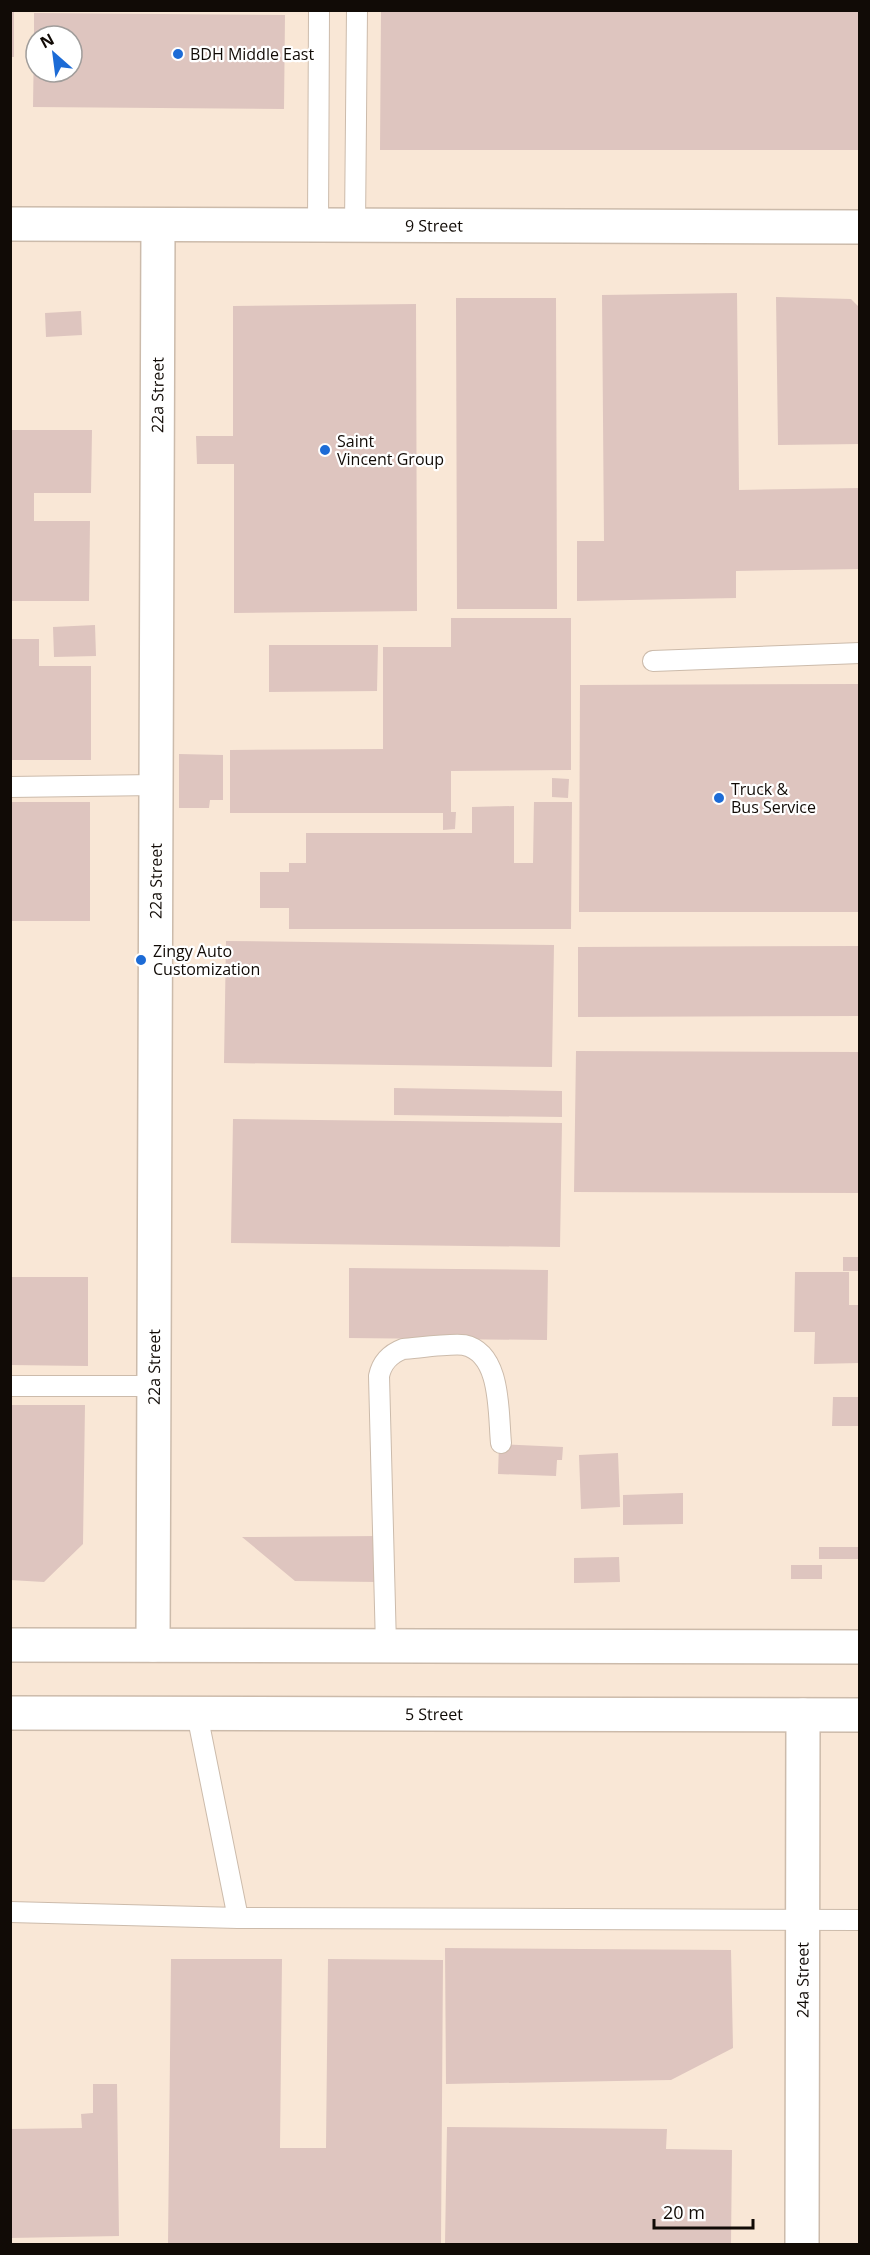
<svg xmlns="http://www.w3.org/2000/svg" width="870" height="2255" viewBox="0 0 870 2255" font-family="'Open Sans',sans-serif">
<style>
.building{fill:#dec5bf}
.lines{fill:none;stroke-linecap:round;stroke-linejoin:round}
.service-casing{stroke:#ccbbab;stroke-width:22}
.minor-casing{stroke:#ccbbab;stroke-width:36}
.tertiary-casing{stroke:#ccbbab;stroke-width:36}
.service{stroke:#fff;stroke-width:20}
.minor{stroke:#fff;stroke-width:33}
.tertiary{stroke:#fff;stroke-width:33}
.poi-dot{fill:#1c6bd6;stroke:#fff;stroke-width:2}
.labels{text-anchor:middle;dominant-baseline:central;stroke-width:4.5;stroke-linejoin:round;paint-order:stroke}
.poi-label{font-size:16px;fill:#110b06;stroke:#fff;text-anchor:start}
.street-label{font-size:16px;fill:#110b06;stroke:#fff}
</style>
<rect width="100%" height="100%" fill="#f9e7d6"/>
<!-- building -->
<path class="building" d="M10,10H14V57H10Z
M381,10H860V150H380Z
M34,13L285,15L284,109L33,107L34,40H36V72H72V36H34Z
M737,293L739,490L860,488V569L736,571V598L577,601V541H604L602,295Z
M776,297L851,299L860,308V444L778,445Z
M456,298H556L557,609H457Z
M416,304L417,611L234,613V464H197L196,436H233V306Z
M81,311L82,335L46,337L45,313Z
M10,430H92L91,493H34V521H90L89,601H10Z
M451,618H571V770L451,771V812H456L455,829L443,830V813H230V750L383,749V647H451Z
M95,625L96,656L54,657L53,627Z
M10,639H39V666H91V760H10Z
M269,645H378L377,691L269,692Z
M860,684V912H579L580,685Z
M179,754L223,755V800H210L209,808H179Z
M552,778L569,779L568,798L552,797Z
M10,802H90V921H10Z
M534,802H572L571,929H289V908H260V872H289V863H306V833H472V807L514,806V863H533Z
M226,941L554,945L552,1067L224,1063Z
M860,946V1016L578,1017V947Z
M576,1051L860,1052V1193L574,1192Z
M394,1088L562,1091V1117L394,1115Z
M233,1119L562,1123L560,1247L231,1243Z
M843,1257H860V1271H843Z
M349,1268L548,1270L547,1340L349,1338Z
M795,1272H849V1305H860V1363L814,1364L815,1332H794Z
M10,1277H88V1366L10,1365Z
M833,1397H860V1426H832Z
M10,1405H85L83,1544L44,1582L10,1580Z
M499,1444L563,1447L562,1460H557L556,1476L498,1474Z
M618,1453L620,1507L581,1509L579,1455Z
M683,1493V1524L623,1525V1495Z
M378,1536L377,1582L295,1581L242,1537Z
M819,1547H860V1559H819Z
M619,1557L620,1582L574,1583V1558Z
M791,1565H822V1579H791Z
M445,1948L731,1950L733,2048L671,2080L446,2084Z
M171,1959H282L280,2148H326L328,1959L443,1960L441,2244H168Z
M93,2084H117L119,2236L10,2238V2129L82,2128L81,2114L93,2113Z
M447,2127L667,2129L666,2149L732,2150L731,2244H445Z"/>
<g class="lines">
<defs>
<path id="service" d="M318,226L319,10
M355,226L357,10
M653,661L860,653
M10,787L155,785
M10,1386H154
M386,1646L379,1376C382,1362 390,1354 403,1349C417,1348 452,1343 464,1345C502,1353 498,1413 501,1443
M197,1714L238,1918
M10,1912L238,1918L860,1920"/>
<g id="minor">
<path id="s1" d="M153,1645L158,225"/>
<path id="s2" d="M802,2244L803,1715"/>
</g>
<g id="tertiary">
<path id="s3" d="M10,224L860,227"/>
<path d="M10,1645L860,1647"/>
<path id="s4" d="M10,1713L860,1715"/>
</g>
</defs>
<!-- service casing -->
<use href="#service" class="service-casing"/>
<!-- minor casing -->
<use href="#minor" class="minor-casing"/>
<!-- tertiary casing -->
<use href="#tertiary" class="tertiary-casing"/>
<!-- service -->
<use href="#service" class="service"/>
<!-- minor -->
<use href="#minor" class="minor"/>
<!-- tertiary -->
<use href="#tertiary" class="tertiary"/>
</g>
<!-- markers -->
<g class="poi-dot">
<circle cx="178" cy="54" r="6"/>
<circle cx="325" cy="450" r="6"/>
<circle cx="719" cy="798" r="6"/>
<circle cx="141" cy="960" r="6"/>
</g>
<g class="labels">
<!-- poi labels -->
<g class="poi-label">
<text x="190" y="54">BDH Middle East</text>
<text x="337" y="441">Saint<tspan x="337" dy="18">Vincent Group</tspan></text>
<text x="731" y="789">Truck &amp;<tspan x="731" dy="18">Bus Service</tspan></text>
<text x="153" y="951">Zingy Auto<tspan x="153" dy="18">Customization</tspan></text>
</g>
<!-- street labels -->
<g class="street-label">
<text stroke="none"><textPath href="#s3" startOffset="424">9 Street</textPath></text>
<text stroke="none"><textPath href="#s1" startOffset="1250">22a Street</textPath></text>
<text stroke="none"><textPath href="#s1" startOffset="764">22a Street</textPath></text>
<text stroke="none"><textPath href="#s1" startOffset="278">22a Street</textPath></text>
<text stroke="none"><textPath href="#s4" startOffset="424">5 Street</textPath></text>
<text stroke="none"><textPath href="#s2" startOffset="264">24a Street</textPath></text>
</g>
</g>
<!-- border -->
<rect width="870" height="2255" fill="none" stroke="#110b06" stroke-width="24"/>
<!-- north arrow -->
<g transform="translate(54 54) rotate(332)"><circle r="28" fill="#ffffff" stroke="#a09d9b" stroke-width="1.5"/>
<path d="M0-4.5L10 22L0 15L-10 22Z" fill="#1c6bd6"/>
<text y="-9" font-size="16" font-weight="bold" text-anchor="middle" fill="#110b06">N</text>
</g>
<!-- scale -->
<path d="M654 2219v9h99v-9" fill="none" stroke="#110b06" stroke-width="3"/>
<text x="663" y="2219" font-size="18" fill="#110b06" stroke="#ffffff" stroke-width="4.5" paint-order="stroke">20 m</text>
</svg>
